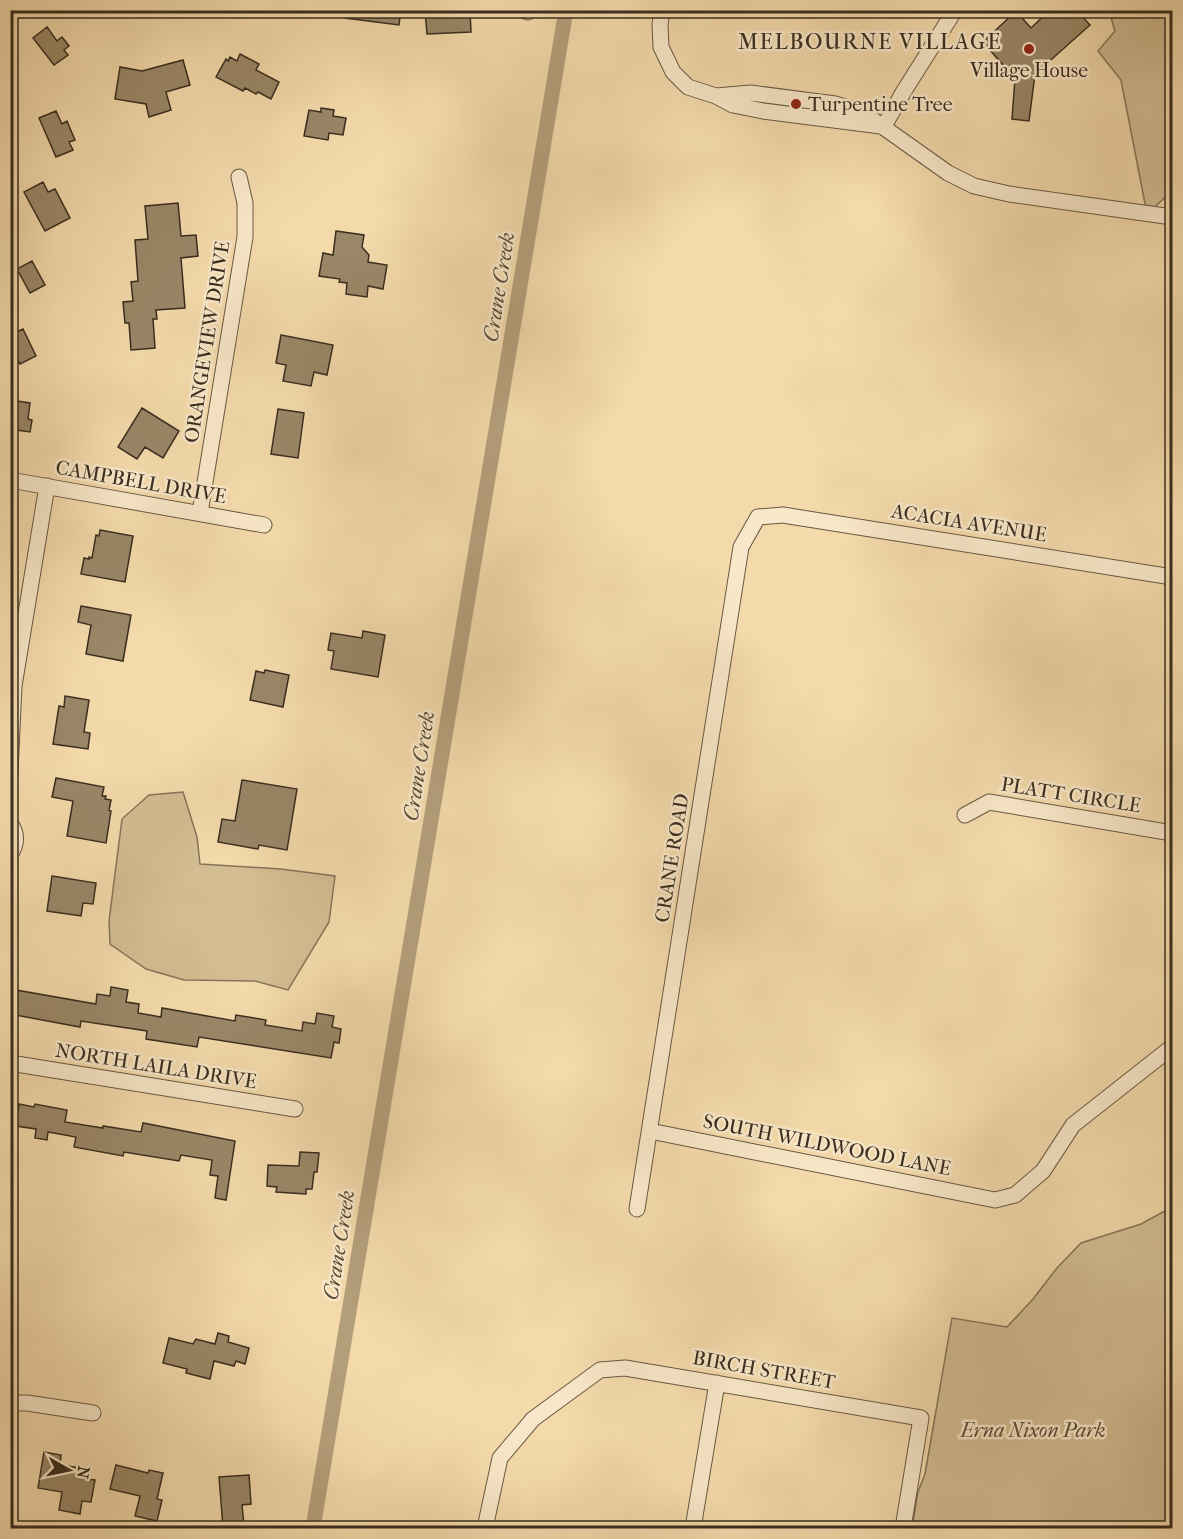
<svg xmlns="http://www.w3.org/2000/svg" width="1183" height="1539" viewBox="0 0 1183 1539" font-family="'IM FELL French Canon',serif">
<style>
.green{fill:#d4bd93;stroke:#867559;stroke-width:1.5}
.lines{fill:none;stroke-linecap:round;stroke-linejoin:round}
.canal{stroke:#b49f7b;stroke-width:15}
.building{fill:#9a8768;stroke:#392d1f;stroke-width:1.5}
.minor-casing{stroke:#685842;stroke-width:17}
.minor{stroke:#f8e7c8;stroke-width:15}
.poi-dot{fill:#8f2418;stroke:#f8e7c8;stroke-width:2}
.labels{text-anchor:middle;dominant-baseline:central;stroke-width:5;stroke-linejoin:round;paint-order:stroke}
.poi-label{font-size:20px;fill:#392d1f;stroke:#f8e7c8}
.street-label{font-size:20px;fill:#392d1f;stroke:#f8e7c8}
.park-label{font-size:20px;font-style:italic;fill:#584a36;stroke:#f8e7c8}
.water-label{font-size:21px;font-style:italic;fill:#584a36;stroke:#f8e7c8}
.quarter-label{font-size:22px;letter-spacing:1.5px;fill:#392d1f;stroke:#f8e7c8}
</style>
<rect width="100%" height="100%" fill="#f4daab"/>
<filter id="stains"><feTurbulence type="fractalNoise" baseFrequency=".00333" numOctaves="4"/><feColorMatrix values="0 0 0 0 .2 0 0 0 0 .09 0 0 0 0 .02 0 0 0 .5 -.17"/></filter>
<radialGradient id="worn" r=".72"><stop offset=".6" stop-color="#630" stop-opacity="0"/><stop offset="1" stop-color="#630" stop-opacity=".3"/></radialGradient>
<!-- green -->
<path class="green" d="M1109,11H1172V191L1147,214L1121,80L1098,51L1115,31Z
M183,792L197,837L200,864L281,869L335,876L329,922L288,990L255,981L184,980L146,969L110,944L109,921L122,819L149,795Z
M1172,1207V1528H912L918,1492L925,1474L952,1318L1007,1327L1033,1299L1057,1268L1081,1243L1141,1224Z"/>
<g class="lines">
<!-- canal -->
<path class="canal" d="M313,1528L566,10"/>
</g>
<!-- building -->
<path class="building" d="M345,10H401L399,25L345,18Z
M470,10L471,32L427,34L425,11Z
M1050,10H1076L1090,25L1035,74L1029,121L1012,119L1015,79L983,42L1016,11L1031,28Z
M47,27L57,41L62,37L69,46L64,50L68,55L54,65L33,38Z
M240,54L259,64L256,70L279,82L271,99L258,92L256,94L245,88L243,91L216,77L226,59L228,61L230,57L237,61Z
M183,60L190,85L166,92L171,110L149,117L146,104L115,99L120,67L142,71Z
M321,108L334,110L333,116L346,118L343,135L329,133L328,140L304,136L309,110L321,112Z
M56,111L62,124L67,121L75,140L69,142L73,150L56,157L39,118Z
M43,182L48,192L55,189L70,218L45,231L24,192Z
M178,203L181,236L196,235L198,256L181,258L185,308L156,310L157,319H153L155,348L131,350L129,323H125L123,302L133,301L131,282L138,281L135,240L148,239L145,206Z
M336,231L364,235L362,247L369,255L368,262L387,265L383,289L368,286L367,297L346,294L347,283L339,282L340,279L319,276L323,253L333,255Z
M32,261L45,285L30,293L17,269Z
M23,329L36,356L20,364L10,345V335Z
M281,335L333,345L327,375L314,372L311,386L283,381L286,365L276,363Z
M10,400L30,403L28,419L32,420L30,432L10,429Z
M142,408L179,431L163,458L145,447L137,459L118,447Z
M278,409L304,413L298,458L271,454Z
M100,530L133,536L125,582L81,574L84,558L89,559V557L92,558L96,535L99,536Z
M81,606L131,615L123,661L86,654L91,625L78,622Z
M363,631L385,635L378,677L331,669L334,651L328,650L331,633L362,638Z
M265,670L289,675L283,707L250,700L256,671L264,673Z
M65,696L89,700L84,732L90,733L88,749L53,744L59,706L64,707Z
M56,778L104,787L102,796H106L105,799L111,800L109,810L111,811L106,843L67,836L73,801L52,797Z
M242,780L297,789L287,850L259,845L258,849L218,842L222,819L235,821Z
M52,876L96,883L93,904L83,903L81,916L47,911Z
M111,987L128,990L126,1002L139,1004L138,1013L161,1017L162,1008L235,1021L236,1015L266,1020L265,1025L302,1031L303,1022L315,1024L317,1013L334,1016L332,1027L341,1029L339,1043L334,1042L331,1058L199,1037L197,1047L146,1039L147,1031L81,1021L80,1027L10,1014V989L96,1004L97,994L110,996Z
M19,1104L34,1107L35,1104L67,1110L65,1122L103,1128V1126L141,1132L143,1123L235,1141L226,1200L215,1198L218,1176L210,1175L212,1160L181,1155L179,1161L124,1152L123,1156L74,1147L76,1137L48,1132L47,1140L35,1138L36,1129L16,1126Z
M300,1152L319,1153L317,1172H314L312,1189H306V1194L276,1192L277,1187L267,1186L268,1165L299,1166Z
M218,1333L229,1336L228,1342L249,1348L245,1364L236,1361L234,1366L214,1361L210,1379L186,1373L187,1369L163,1363L169,1338L193,1344L196,1339L215,1344Z
M44,1452L61,1455L60,1465L88,1469L86,1479L95,1480L91,1502L82,1501L80,1514L59,1510L62,1492L38,1488Z
M116,1465L148,1473L149,1470L163,1473L157,1499L162,1500L157,1521L135,1516L140,1496L110,1489Z
M249,1475L251,1504L242,1505L244,1525L223,1527L219,1477Z"/>
<g class="lines">
<defs>
<path id="minor" d="M522,10L528,12
M662,10L660,25L661,47L673,72L688,87L716,96L733,105L763,111L881,126
M716,96L751,93L835,104L862,112L948,173L974,186L1009,194L1172,217
M884,126L904,91L955,10
M10,480L264,525
M200,513L245,237V203L239,177
M10,772L14,686L47,486
M965,815L989,802L1172,833
M10,823C18,834 17,844 10,855
M10,1063L295,1109
M650,1131L995,1200L1015,1195L1043,1171L1073,1125L1172,1047
M637,1209L741,547L758,517L783,515L1172,577
M10,1403H27L93,1413
M485,1528L500,1458L533,1419L600,1370L625,1368L921,1418L903,1528
M693,1528L717,1383"/>
</defs>
<!-- minor casing -->
<use href="#minor" class="minor-casing"/>
<!-- minor -->
<use href="#minor" class="minor"/>
</g>
<!-- markers -->
<g class="poi-dot">
<circle cx="1029" cy="49" r="6"/>
<circle cx="796" cy="104" r="6"/>
</g>
<g class="labels">
<!-- poi labels -->
<g class="poi-label">
<text x="1029" y="70">Village House</text>
<text x="808" y="104" text-anchor="start">Turpentine Tree</text>
</g>
<!-- street labels -->
<g class="street-label">
<text transform="translate(207 342) rotate(-81)">ORANGEVIEW DRIVE</text>
<text transform="translate(141 482) rotate(10)">CAMPBELL DRIVE</text>
<text transform="translate(969 523) rotate(9)">ACACIA AVENUE</text>
<text transform="translate(1071 795) rotate(9)">PLATT CIRCLE</text>
<text transform="translate(672 858) rotate(-81)">CRANE ROAD</text>
<text transform="translate(156 1066) rotate(9)">NORTH LAILA DRIVE</text>
<text transform="translate(827 1145) rotate(11)">SOUTH WILDWOOD LANE</text>
<text transform="translate(764 1370) rotate(10)">BIRCH STREET</text>
</g>
<!-- park labels -->
<g class="park-label">
<text x="1033" y="1430">Erna Nixon Park</text>
</g>
<!-- water labels -->
<g class="water-label">
<text transform="translate(499 287) rotate(-81)">Crane Creek</text>
<text transform="translate(419 766) rotate(-81)">Crane Creek</text>
<text transform="translate(339 1245) rotate(-81)">Crane Creek</text>
</g>
<!-- quarter labels -->
<g class="quarter-label">
<text x="870" y="42">MELBOURNE VILLAGE</text>
</g>
</g>
<!-- margin -->
<rect width="1183" height="1539" fill="none" stroke="#f4daab" stroke-width="36"/>
<rect x="12" y="12" width="1159" height="1515" fill="none" stroke="#392d1f" stroke-width="3"/>
<rect x="18" y="18" width="1147" height="1503" fill="none" stroke="#392d1f" stroke-width="1.5"/>
<!-- north arrow -->
<g transform="translate(69 1470) rotate(99)" stroke="#f8e7c8" stroke-width="4.5" paint-order="stroke">
<path d="M0-4.5L10 22L0 15L-10 22Z" fill="#392d1f"/>
<text y="-9" font-size="16" font-weight="bold" text-anchor="middle" fill="#392d1f">N</text>
</g>
<rect width="100%" height="100%" filter="url(#stains)"/>
<rect width="100%" height="100%" fill="url(#worn)"/>
</svg>
